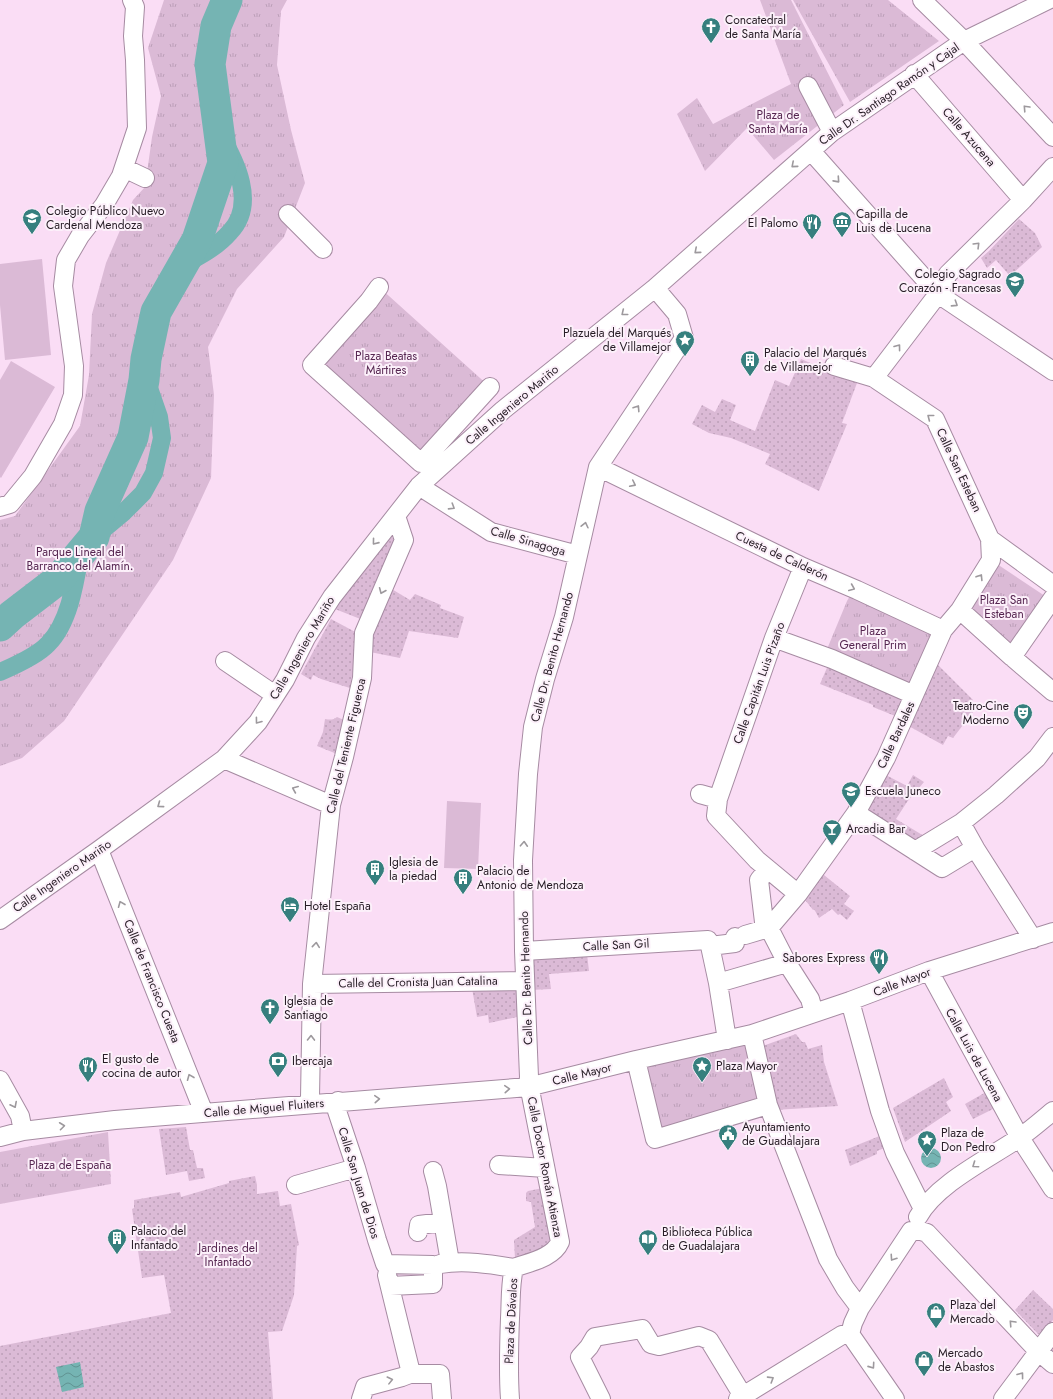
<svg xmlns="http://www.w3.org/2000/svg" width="1053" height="1399" viewBox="0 0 1053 1399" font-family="Jost,sans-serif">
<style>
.grass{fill:url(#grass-dots)}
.park{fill:url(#park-tufts)}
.pitch{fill:#dbbad6}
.water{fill:url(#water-waves)}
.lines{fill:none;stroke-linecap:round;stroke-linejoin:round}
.canal{stroke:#75b4b3;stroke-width:18}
.river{stroke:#75b4b3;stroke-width:31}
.minor-casing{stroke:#a68ba2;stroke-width:20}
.minor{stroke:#fff;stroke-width:18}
.oneway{stroke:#9d999d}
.labels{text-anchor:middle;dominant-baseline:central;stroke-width:4;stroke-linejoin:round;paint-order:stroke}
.poi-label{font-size:12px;fill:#261c25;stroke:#fcf0fa;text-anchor:start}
.street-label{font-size:12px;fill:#261c25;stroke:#fcf0fa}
.park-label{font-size:12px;fill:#562651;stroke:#fcf0fa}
</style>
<defs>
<pattern id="grass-dots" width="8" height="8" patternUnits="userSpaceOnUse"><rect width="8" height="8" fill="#dbbad6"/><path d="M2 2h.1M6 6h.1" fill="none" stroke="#bc9fb8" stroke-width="1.8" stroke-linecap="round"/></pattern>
<pattern id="park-tufts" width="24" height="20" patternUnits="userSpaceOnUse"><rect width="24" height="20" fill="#dbbad6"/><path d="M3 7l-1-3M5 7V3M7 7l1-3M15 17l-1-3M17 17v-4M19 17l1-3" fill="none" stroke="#bc9fb8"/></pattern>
<pattern id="water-waves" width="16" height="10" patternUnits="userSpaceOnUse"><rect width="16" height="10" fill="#75b4b3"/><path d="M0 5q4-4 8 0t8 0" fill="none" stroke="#609291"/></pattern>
</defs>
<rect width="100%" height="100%" fill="#faddf5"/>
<!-- grass -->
<path class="grass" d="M1019,219L1035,233L1042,247L1010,276L996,260L987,268L981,258L989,251Z
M801,359L857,383L842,423L847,424L819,491L765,464L770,454L731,438L709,433L692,424L702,405L715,412L722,399L736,405L730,420L755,431L775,380L789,386Z
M390,535L399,545L368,622L335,609Z
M390,588L410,600L415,594L441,605L440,608L464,617L458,638L409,631L400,658L365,651Z
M331,619L359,634L350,688L321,679L313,675L311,680L301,674Z
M933,660L973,700L967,707L973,712L953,738L948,736L943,745L905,724Z
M829,663L910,698L900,718L873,707V705L820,684Z
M337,717L344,720L337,754L317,746L323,732L325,719C331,720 333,720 337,717Z
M882,773L907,786L913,775L924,782L907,802L896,819L924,836L912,846L861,813Z
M819,871L850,896L844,904L854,911L847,920L840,914L838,915L832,909L819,918L814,909L813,910L802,896Z
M587,954L589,971L549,974L551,989L531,990L530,957Z
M517,987V1017L489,1023L488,1015L477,1017L472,988Z
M796,1034L802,1042H805L808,1049L822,1045L824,1062L838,1106L775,1110L760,1047Z
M944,1078L953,1097L946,1102L951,1111L905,1142L893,1108Z
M986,1092L995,1108L973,1119L965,1104Z
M186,1127L190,1150H193L197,1168H203L205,1178L189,1181L187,1171L166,1175L159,1129Z
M882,1135L887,1147L877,1151V1154L850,1166L845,1150Z
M255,1176L257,1185V1194L278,1191L280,1206L291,1204L299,1245L297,1246L294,1295L282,1331L268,1332L273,1399H0V1346L171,1313L164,1275L142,1278L132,1209L134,1208V1200L180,1192L181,1197L229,1183V1181Z
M543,1188L557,1238L526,1259H515L514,1240L535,1227L531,1202L526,1201V1193L528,1191Z
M1033,1290L1053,1309V1320L1043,1333L1038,1334L1015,1310Z"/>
<!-- park -->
<path class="park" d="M164,0H287L281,11L277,65L291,130L305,183L284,237L237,289L208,347L214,395L211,478L173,560L64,721L22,758L0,766V520L15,516L80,426L89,375L92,314L106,263L133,200L145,187L152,137L161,96L148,48Z
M760,0H791L844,105L774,160L747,128L705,171L677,114L697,98L713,124L791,84Z
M793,0H888L939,41L850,102Z
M379,287L490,387L421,463L312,365Z
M991,560L1051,600L1012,657L960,610Z
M854,589L943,630L914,695L825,654L847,601Z
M752,1034L768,1105L655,1139L636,1060Z
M108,1132L111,1184L0,1204V1152Z"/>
<!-- pitch -->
<path class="pitch" d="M42,259L51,355L5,360L0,305V264Z
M11,361L55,387L1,478L0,477V380Z
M447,801L481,803L478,869L444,868Z"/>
<!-- water -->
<path class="water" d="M921 1158a10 10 0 1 1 20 0a10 10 0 1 1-20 0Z
M80,1362L84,1387L62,1392L56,1367Z"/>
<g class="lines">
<!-- canal -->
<path class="canal" d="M183,265C200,256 217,247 230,232C257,204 236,161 219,133
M94,537L124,512L143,493L154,473L162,438L159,417L150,391L144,380
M0,672C14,666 38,655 48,644C69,623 75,584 80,555"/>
<!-- river -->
<path class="river" d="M0,626L12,615L59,579L94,537L100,511L133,437L144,380L146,359L156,312L197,240L223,163L210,64L216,26L227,0"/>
<defs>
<path id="minor" d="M922,0L964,41L1053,137
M914,74L1023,200
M808,86L832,132
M811,151L938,294L1053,371
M124,168L145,178
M288,214L323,249
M379,287L369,301L312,365L421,463L490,387
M874,378L938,294L948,274L1023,200L1053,167
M598,467L803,567L857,590L943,630L960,610L991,560L990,539L935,419L874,378L834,366
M419,486L491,532L578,555
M0,507L10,504L33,476L63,424L73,395L74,366L63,286L66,260L80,236L104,205L121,176L137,128L135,60L133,36L135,7L132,0
M990,539L1053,585
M960,610L1012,657L1053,598
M774,638L832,659L914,695
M1012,657L1053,692
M225,661L275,695
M224,759L331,805
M700,794L718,799L716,816L757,860L798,894L769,928L787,963L718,983L710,946L735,943V937
M718,799L774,638L803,567
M856,813L942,868L975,848L1033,939
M961,823L996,795L1037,758L1053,737
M99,850L204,1113
M915,851L961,823L975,848
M798,894L856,813L886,758L943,630
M0,920L99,850L224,759L258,722L285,680L306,638L332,597L419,486L503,410L655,288L832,132L964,41L1048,0
M745,935L769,928L764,922L759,880L768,869
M524,951L708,940
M787,963L810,999L814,1013
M929,971L1020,1138L1053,1189
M718,983L727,1040
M312,984L525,981
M850,1001L880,1111L895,1153L923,1209
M752,1034L850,1001L929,971L1053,932
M0,1080L20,1116L23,1131
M338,1101L337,1111L356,1168L377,1240L385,1264L433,1265V1284L390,1286
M307,1104L310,1098L312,984L331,805L344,757L362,678L364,633L404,540L396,516
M768,1105L828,1259L845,1288L860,1308
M0,1137L23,1131L115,1120L528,1087L636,1060L752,1034L768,1105L655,1139L636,1060
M499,1165L545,1168
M433,1171L437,1186L450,1262
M296,1185L356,1168
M918,1217C936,1184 988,1159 1019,1138C1031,1130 1042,1120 1053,1111
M418,1232L419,1225L443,1222
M440,1264C464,1260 490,1264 514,1268
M850,1334L853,1323L860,1308L911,1231H921L927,1233L1039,1352L1053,1364
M850,1334L895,1399
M410,1374H440L442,1399
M361,1399L365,1387L402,1377L410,1374V1369L387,1275
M510,1399C508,1372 509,1345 510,1318C511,1301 510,1284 514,1268C530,1262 553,1258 560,1242L531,1095L528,1087L529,1077L524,951L523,860L528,774L533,727L545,679L564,617L598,467L684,338L677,314L655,288
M601,1399L580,1357L589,1347L595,1337L642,1329L651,1344L659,1346L699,1336L709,1340L743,1396
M738,1399L842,1335L850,1334
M1003,1399L1053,1332"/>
</defs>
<!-- minor casing -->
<use href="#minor" class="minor-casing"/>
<!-- minor -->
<use href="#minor" class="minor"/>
</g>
<!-- one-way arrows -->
<defs><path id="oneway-chevron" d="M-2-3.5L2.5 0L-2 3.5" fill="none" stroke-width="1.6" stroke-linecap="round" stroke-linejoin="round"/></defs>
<g class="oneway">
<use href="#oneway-chevron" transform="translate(1026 108) rotate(-133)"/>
<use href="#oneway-chevron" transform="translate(794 165) rotate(139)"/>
<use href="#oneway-chevron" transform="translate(837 180) rotate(48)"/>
<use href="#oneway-chevron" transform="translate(977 245) rotate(-45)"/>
<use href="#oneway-chevron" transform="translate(697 251) rotate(139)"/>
<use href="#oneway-chevron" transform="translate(955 304) rotate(33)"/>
<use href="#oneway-chevron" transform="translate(624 313) rotate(141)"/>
<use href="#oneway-chevron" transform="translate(898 347) rotate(-53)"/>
<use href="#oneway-chevron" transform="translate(637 408) rotate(-57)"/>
<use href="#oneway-chevron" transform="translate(930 417) rotate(-142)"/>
<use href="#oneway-chevron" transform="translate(633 484) rotate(26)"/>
<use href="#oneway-chevron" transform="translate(452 507) rotate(32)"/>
<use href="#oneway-chevron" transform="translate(585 525) rotate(-77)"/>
<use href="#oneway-chevron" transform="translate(375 542) rotate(129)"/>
<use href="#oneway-chevron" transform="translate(980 577) rotate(-58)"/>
<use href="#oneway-chevron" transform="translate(852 588) rotate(23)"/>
<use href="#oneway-chevron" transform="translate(382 591) rotate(113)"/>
<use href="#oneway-chevron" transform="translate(258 721) rotate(127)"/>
<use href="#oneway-chevron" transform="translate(295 789) rotate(-157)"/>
<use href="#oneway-chevron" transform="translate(160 805) rotate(144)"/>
<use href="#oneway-chevron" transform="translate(524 844) rotate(-87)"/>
<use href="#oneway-chevron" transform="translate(121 904) rotate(-112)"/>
<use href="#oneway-chevron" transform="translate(316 945) rotate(-84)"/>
<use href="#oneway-chevron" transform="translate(311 1038) rotate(-89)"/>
<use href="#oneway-chevron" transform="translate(190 1077) rotate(-112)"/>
<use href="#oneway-chevron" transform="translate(507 1089) rotate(-4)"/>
<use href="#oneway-chevron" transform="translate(377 1099) rotate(-4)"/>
<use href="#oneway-chevron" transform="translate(14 1105) rotate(63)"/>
<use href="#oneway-chevron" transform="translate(62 1126) rotate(-7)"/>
<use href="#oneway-chevron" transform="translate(975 1165) rotate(145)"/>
<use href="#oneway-chevron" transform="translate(893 1258) rotate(124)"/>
<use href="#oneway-chevron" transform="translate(1012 1323) rotate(-133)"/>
<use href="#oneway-chevron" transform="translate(872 1366) rotate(55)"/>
<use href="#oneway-chevron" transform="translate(1021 1375) rotate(-53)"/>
<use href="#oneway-chevron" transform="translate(771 1379) rotate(-32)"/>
<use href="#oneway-chevron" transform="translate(390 1380) rotate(-14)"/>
</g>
<!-- icons -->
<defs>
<symbol id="church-pin" viewBox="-11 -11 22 30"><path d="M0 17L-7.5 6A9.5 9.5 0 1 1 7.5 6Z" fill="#367f7e" stroke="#fcf0fa"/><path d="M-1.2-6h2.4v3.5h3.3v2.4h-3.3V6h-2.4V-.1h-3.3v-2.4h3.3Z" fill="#fff"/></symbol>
<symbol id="school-pin" viewBox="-11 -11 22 30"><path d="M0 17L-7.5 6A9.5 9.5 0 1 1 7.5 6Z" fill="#367f7e" stroke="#fcf0fa"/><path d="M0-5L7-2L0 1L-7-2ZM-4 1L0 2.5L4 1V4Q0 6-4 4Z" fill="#fff"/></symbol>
<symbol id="museum-pin" viewBox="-11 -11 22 30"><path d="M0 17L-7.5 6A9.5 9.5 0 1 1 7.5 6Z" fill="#367f7e" stroke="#fcf0fa"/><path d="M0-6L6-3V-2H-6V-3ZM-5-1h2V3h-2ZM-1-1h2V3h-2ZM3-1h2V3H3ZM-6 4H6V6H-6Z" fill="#fff"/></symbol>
<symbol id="restaurant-pin" viewBox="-11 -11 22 30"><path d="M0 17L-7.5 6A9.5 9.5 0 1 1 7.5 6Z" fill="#367f7e" stroke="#fcf0fa"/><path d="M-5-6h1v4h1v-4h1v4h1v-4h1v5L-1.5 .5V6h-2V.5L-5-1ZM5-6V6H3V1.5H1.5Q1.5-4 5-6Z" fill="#fff"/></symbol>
<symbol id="sight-pin" viewBox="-11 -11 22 30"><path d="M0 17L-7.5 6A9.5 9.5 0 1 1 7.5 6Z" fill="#367f7e" stroke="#fcf0fa"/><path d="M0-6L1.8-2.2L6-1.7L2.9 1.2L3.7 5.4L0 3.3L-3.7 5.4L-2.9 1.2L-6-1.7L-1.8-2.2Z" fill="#fff"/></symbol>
<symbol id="building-pin" viewBox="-11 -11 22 30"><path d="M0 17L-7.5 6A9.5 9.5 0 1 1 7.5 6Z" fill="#367f7e" stroke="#fcf0fa"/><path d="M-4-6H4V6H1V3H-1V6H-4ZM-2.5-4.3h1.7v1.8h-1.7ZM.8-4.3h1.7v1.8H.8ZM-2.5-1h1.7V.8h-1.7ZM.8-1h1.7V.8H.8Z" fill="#fff"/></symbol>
<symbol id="theatre-pin" viewBox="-11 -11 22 30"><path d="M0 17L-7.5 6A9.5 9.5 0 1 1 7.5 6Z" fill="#367f7e" stroke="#fcf0fa"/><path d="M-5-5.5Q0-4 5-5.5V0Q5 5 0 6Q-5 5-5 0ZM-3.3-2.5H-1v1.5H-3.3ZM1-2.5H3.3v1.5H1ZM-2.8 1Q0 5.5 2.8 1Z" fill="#fff"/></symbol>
<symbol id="bar-pin" viewBox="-11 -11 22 30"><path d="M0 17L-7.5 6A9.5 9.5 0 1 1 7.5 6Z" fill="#367f7e" stroke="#fcf0fa"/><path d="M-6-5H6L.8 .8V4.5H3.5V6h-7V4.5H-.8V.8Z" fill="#fff"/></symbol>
<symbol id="hotel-pin" viewBox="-11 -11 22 30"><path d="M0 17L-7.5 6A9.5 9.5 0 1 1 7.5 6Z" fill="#367f7e" stroke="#fcf0fa"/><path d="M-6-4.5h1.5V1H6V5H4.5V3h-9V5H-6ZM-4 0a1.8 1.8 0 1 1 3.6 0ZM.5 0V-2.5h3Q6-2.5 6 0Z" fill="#fff"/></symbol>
<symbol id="bank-pin" viewBox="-11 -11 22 30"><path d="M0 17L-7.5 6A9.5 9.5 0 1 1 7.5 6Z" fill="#367f7e" stroke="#fcf0fa"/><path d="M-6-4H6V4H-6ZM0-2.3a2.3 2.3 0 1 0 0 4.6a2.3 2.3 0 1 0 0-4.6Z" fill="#fff"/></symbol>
<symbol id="civic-pin" viewBox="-11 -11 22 30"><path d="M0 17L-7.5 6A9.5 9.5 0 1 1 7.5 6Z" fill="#367f7e" stroke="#fcf0fa"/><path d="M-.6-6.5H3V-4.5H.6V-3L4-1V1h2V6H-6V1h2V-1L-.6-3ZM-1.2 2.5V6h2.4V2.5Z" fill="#fff"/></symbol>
<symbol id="library-pin" viewBox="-11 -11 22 30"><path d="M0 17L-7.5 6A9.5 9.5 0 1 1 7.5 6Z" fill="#367f7e" stroke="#fcf0fa"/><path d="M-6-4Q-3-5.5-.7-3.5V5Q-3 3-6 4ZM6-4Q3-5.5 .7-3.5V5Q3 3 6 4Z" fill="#fff"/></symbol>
<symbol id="shop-pin" viewBox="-11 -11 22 30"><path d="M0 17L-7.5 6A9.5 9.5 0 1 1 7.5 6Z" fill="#367f7e" stroke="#fcf0fa"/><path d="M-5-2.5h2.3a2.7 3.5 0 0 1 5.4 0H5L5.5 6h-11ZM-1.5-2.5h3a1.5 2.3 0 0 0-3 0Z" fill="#fff"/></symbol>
</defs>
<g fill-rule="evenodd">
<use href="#church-pin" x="700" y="16" width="22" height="30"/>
<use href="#school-pin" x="21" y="207" width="22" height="30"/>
<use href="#museum-pin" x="831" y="210" width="22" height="30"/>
<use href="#restaurant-pin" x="801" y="212" width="22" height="30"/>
<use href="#school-pin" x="1004" y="270" width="22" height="30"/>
<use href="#sight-pin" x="674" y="329" width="22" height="30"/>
<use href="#building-pin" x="739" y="349" width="22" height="30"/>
<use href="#theatre-pin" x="1012" y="702" width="22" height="30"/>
<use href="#school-pin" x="840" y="780" width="22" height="30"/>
<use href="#bar-pin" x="821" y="818" width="22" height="30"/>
<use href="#building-pin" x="364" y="858" width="22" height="30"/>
<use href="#building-pin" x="452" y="867" width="22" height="30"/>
<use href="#hotel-pin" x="279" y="895" width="22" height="30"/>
<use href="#restaurant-pin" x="868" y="947" width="22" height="30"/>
<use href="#church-pin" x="259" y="997" width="22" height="30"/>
<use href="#bank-pin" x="267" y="1050" width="22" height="30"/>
<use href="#restaurant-pin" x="77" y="1055" width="22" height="30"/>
<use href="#sight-pin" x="691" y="1055" width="22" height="30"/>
<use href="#civic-pin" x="717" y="1123" width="22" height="30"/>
<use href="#sight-pin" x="916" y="1129" width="22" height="30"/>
<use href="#building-pin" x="106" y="1227" width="22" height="30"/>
<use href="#library-pin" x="637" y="1228" width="22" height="30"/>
<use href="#shop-pin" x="925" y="1301" width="22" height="30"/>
<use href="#shop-pin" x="913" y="1349" width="22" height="30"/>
</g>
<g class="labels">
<!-- poi labels -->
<g class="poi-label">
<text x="725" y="20">Concatedral<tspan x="725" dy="14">de Santa María</tspan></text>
<text x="46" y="211">Colegio Público Nuevo<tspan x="46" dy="14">Cardenal Mendoza</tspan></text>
<text x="856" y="214">Capilla de<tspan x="856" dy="14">Luis de Lucena</tspan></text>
<text x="798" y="223" text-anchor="end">El Palomo</text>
<text x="1001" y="274" text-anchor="end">Colegio Sagrado<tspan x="1001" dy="14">Corazón - Francesas</tspan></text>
<text x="671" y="333" text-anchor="end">Plazuela del Marqués<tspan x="671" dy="14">de Villamejor</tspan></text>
<text x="764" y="353">Palacio del Marqués<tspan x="764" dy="14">de Villamejor</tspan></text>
<text x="1009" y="706" text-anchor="end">Teatro-Cine<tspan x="1009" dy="14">Moderno</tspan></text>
<text x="865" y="791">Escuela Juneco</text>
<text x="846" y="829">Arcadia Bar</text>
<text x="389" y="862">Iglesia de<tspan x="389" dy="14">la piedad</tspan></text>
<text x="477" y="871">Palacio de<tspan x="477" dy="14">Antonio de Mendoza</tspan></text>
<text x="304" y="906">Hotel España</text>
<text x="865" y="958" text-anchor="end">Sabores Express</text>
<text x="284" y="1001">Iglesia de<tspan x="284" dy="14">Santiago</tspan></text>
<text x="102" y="1059">El gusto de<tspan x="102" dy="14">cocina de autor</tspan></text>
<text x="292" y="1061">Ibercaja</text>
<text x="716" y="1066">Plaza Mayor</text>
<text x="742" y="1127">Ayuntamiento<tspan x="742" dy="14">de Guadalajara</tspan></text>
<text x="941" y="1133">Plaza de<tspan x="941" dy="14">Don Pedro</tspan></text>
<text x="131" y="1231">Palacio del<tspan x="131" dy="14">Infantado</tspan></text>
<text x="662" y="1232">Biblioteca Pública<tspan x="662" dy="14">de Guadalajara</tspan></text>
<text x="950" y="1305">Plaza del<tspan x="950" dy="14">Mercado</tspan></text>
<text x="938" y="1353">Mercado<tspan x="938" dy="14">de Abastos</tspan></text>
</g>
<!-- street labels -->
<g class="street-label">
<text transform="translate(889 94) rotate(-35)">Calle Dr. Santiago Ramón y Cajal</text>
<text transform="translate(969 137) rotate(49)">Calle Azucena</text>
<text transform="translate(512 405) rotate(-40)">Calle Ingeniero Mariño</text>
<text transform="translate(959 470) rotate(65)">Calle San Esteban</text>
<text transform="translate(528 541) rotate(16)">Calle Sinagoga</text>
<text transform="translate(782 556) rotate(25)">Cuesta de Calderón</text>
<text transform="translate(302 648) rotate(-60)">Calle Ingeniero Mariño</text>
<text transform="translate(552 657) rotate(-75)">Calle Dr. Benito Hernando</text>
<text transform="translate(759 683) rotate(-70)">Calle Capitán Luis Pizaño</text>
<text transform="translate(896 735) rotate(-65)">Calle Bardales</text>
<text transform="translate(346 746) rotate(-77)">Calle del Teniente Figueroa</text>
<text transform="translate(62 876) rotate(-35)">Calle Ingeniero Mariño</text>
<text transform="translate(616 945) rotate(-3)">Calle San Gil</text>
<text transform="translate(526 978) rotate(-92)">Calle Dr. Benito Hernando</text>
<text transform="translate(152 981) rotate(68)">Calle de Francisco Cuesta</text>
<text transform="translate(418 982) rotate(-1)">Calle del Cronista Juan Catalina</text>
<text transform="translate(902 982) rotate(-21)">Calle Mayor</text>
<text transform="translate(974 1055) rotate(61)">Calle Luis de Lucena</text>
<text transform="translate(582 1074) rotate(-14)">Calle Mayor</text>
<text transform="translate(264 1108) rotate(-5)">Calle de Miguel Fluiters</text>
<text transform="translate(545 1167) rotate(79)">Calle Doctor Román Atienza</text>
<text transform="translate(359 1183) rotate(73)">Calle San Juan de Dios</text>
<text transform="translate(511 1321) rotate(-87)">Plaza de Dávalos</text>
</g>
<!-- park labels -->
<g class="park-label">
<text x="778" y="115">Plaza de<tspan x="778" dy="14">Santa María</tspan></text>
<text x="386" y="356">Plaza Beatas<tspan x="386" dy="14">Mártires</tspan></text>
<text x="80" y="552">Parque Lineal del<tspan x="80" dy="14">Barranco del Alamín.</tspan></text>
<text x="1004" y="600">Plaza San<tspan x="1004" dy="14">Esteban</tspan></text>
<text x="873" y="631">Plaza<tspan x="873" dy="14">General Prim</tspan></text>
<text x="70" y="1165">Plaza de España</text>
<text x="228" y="1248">Jardines del<tspan x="228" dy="14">Infantado</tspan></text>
</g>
</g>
</svg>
